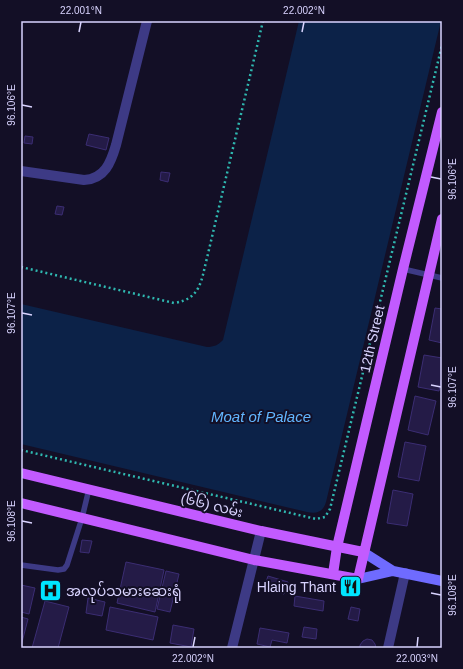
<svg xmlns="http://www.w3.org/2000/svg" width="463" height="669" viewBox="0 0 463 669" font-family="Arial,'Noto Sans Myanmar',sans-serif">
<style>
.water{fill:#0c2248}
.building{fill:#241b47;stroke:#3b2d73}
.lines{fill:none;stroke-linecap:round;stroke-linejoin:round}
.path{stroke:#2fb8b0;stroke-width:2.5;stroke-dasharray:2 3;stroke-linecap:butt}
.lane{stroke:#3d3a85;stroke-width:5.5}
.street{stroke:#3d3a85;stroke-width:10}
.secondary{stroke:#6f6bff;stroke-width:10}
.primary{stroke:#c25bff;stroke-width:10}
.ticks{fill:none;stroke:#d9d4ff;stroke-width:1.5}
.labels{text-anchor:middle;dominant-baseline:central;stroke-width:4;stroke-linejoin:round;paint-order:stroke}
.street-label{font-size:14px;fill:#d9d4ff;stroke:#130f26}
.poi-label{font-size:14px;fill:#d9d4ff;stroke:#130f26;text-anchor:end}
.water-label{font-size:15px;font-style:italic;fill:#62b6ff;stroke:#130f26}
.neatline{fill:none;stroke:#d9d4ff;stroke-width:1.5}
.ticks-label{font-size:10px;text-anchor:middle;fill:#d9d4ff}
</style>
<rect width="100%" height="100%" fill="#130f26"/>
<!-- water -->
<path class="water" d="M299,21H441L326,502C323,512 317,514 307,512L21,444V304L207,347C214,347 218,345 223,340Z"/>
<!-- building -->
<path class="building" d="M89,134L109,138L106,150L86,145Z
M25,136L33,137L32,144L24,143Z
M161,172L170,173L168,182L160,180Z
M57,206L64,207L62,215L55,214Z
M435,308L442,309V343L429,340Z
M424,355L442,358V376L439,391L418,387Z
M415,396L436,401L428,435L408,430Z
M405,442L426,446L419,481L398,477Z
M393,490L413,494L407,526L387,523Z
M82,540L92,541L89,553L80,552Z
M126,562L164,570L155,612L117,603Z
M166,571L179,574L170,612L157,609Z
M268,576L288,582L284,594L264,588Z
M21,585L35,588L29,614L21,612Z
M295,596L324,601L323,611L294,606Z
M88,598L105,602L102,616L86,613Z
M45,601L69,607L58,648H32Z
M110,607L158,617L153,640L106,630Z
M351,607L360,609L358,621L348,619Z
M21,617L28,619L21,646Z
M173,625L194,629L191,647L170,643Z
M304,627L317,629L316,639L302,637Z
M260,628L289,633L287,643L272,640L270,647L257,644Z
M367,639L372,640L375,644L376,648H360V645L363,641Z"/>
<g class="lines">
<!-- path -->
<path class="path" d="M21,267L174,303C201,299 201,281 207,258L263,21
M21,450L316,519L325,517L330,509L442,45"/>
<!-- lane -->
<path class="lane" d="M403,269L442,278
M21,565L58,570L64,569L67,565L82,518L89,489"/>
<!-- street -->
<path class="street" d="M21,171L84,180C105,179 111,162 116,145L147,21
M232,648L261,531
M388,648L405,573"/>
<!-- secondary -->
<path class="secondary" d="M363,552L393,571
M358,579L393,571L442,581"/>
<!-- primary -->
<path class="primary" d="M21,473L261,531L363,552
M21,503L254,560L358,579L442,219
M333,574L337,547L403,269L442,112"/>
</g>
<!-- ticks -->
<path class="ticks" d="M79,32L81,22M302,32L304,22M22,105L32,107M431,177L441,179M22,313L32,315M431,385L441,387M22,521L32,523M431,593L441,595M193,647L195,637M417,647L418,637"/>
<!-- icons -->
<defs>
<symbol id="restaurant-square" viewBox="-11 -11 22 22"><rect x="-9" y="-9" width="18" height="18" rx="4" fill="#00e5ff" stroke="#130f26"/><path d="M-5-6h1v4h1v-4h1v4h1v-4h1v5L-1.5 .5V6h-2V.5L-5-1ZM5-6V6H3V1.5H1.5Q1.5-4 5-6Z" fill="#111"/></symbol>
<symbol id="hospital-square" viewBox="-11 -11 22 22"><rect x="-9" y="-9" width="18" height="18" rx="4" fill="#00e5ff" stroke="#130f26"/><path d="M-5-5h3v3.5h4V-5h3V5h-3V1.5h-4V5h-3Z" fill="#111"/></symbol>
</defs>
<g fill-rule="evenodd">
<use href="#restaurant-square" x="338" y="574" width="25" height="25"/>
<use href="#hospital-square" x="38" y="578" width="25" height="25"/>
</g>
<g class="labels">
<!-- street labels -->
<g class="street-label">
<text transform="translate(372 339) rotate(-77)">12th Street</text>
<text transform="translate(212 505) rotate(14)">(၆၆) လမ်း</text>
</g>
<!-- poi labels -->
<g class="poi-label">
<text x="336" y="587">Hlaing Thant</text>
<text x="66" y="591" text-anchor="start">အလုပ်သမားဆေးရုံ</text>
</g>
<!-- water labels -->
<g class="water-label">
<text x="261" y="416">Moat of Palace</text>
</g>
</g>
<!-- border -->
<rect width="463" height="669" fill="none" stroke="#130f26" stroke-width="44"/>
<rect x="22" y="22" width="419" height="625" class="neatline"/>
<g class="ticks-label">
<text x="81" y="14">22.001°N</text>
<text x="304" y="14">22.002°N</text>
<text transform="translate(11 105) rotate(-90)" y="4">96.106°E</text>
<text transform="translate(452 179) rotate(-90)" y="4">96.106°E</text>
<text transform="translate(11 313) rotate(-90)" y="4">96.107°E</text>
<text transform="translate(452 387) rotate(-90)" y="4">96.107°E</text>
<text transform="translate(11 521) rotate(-90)" y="4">96.108°E</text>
<text transform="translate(452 595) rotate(-90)" y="4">96.108°E</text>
<text x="193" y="662">22.002°N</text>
<text x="417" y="662">22.003°N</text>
</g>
</svg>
